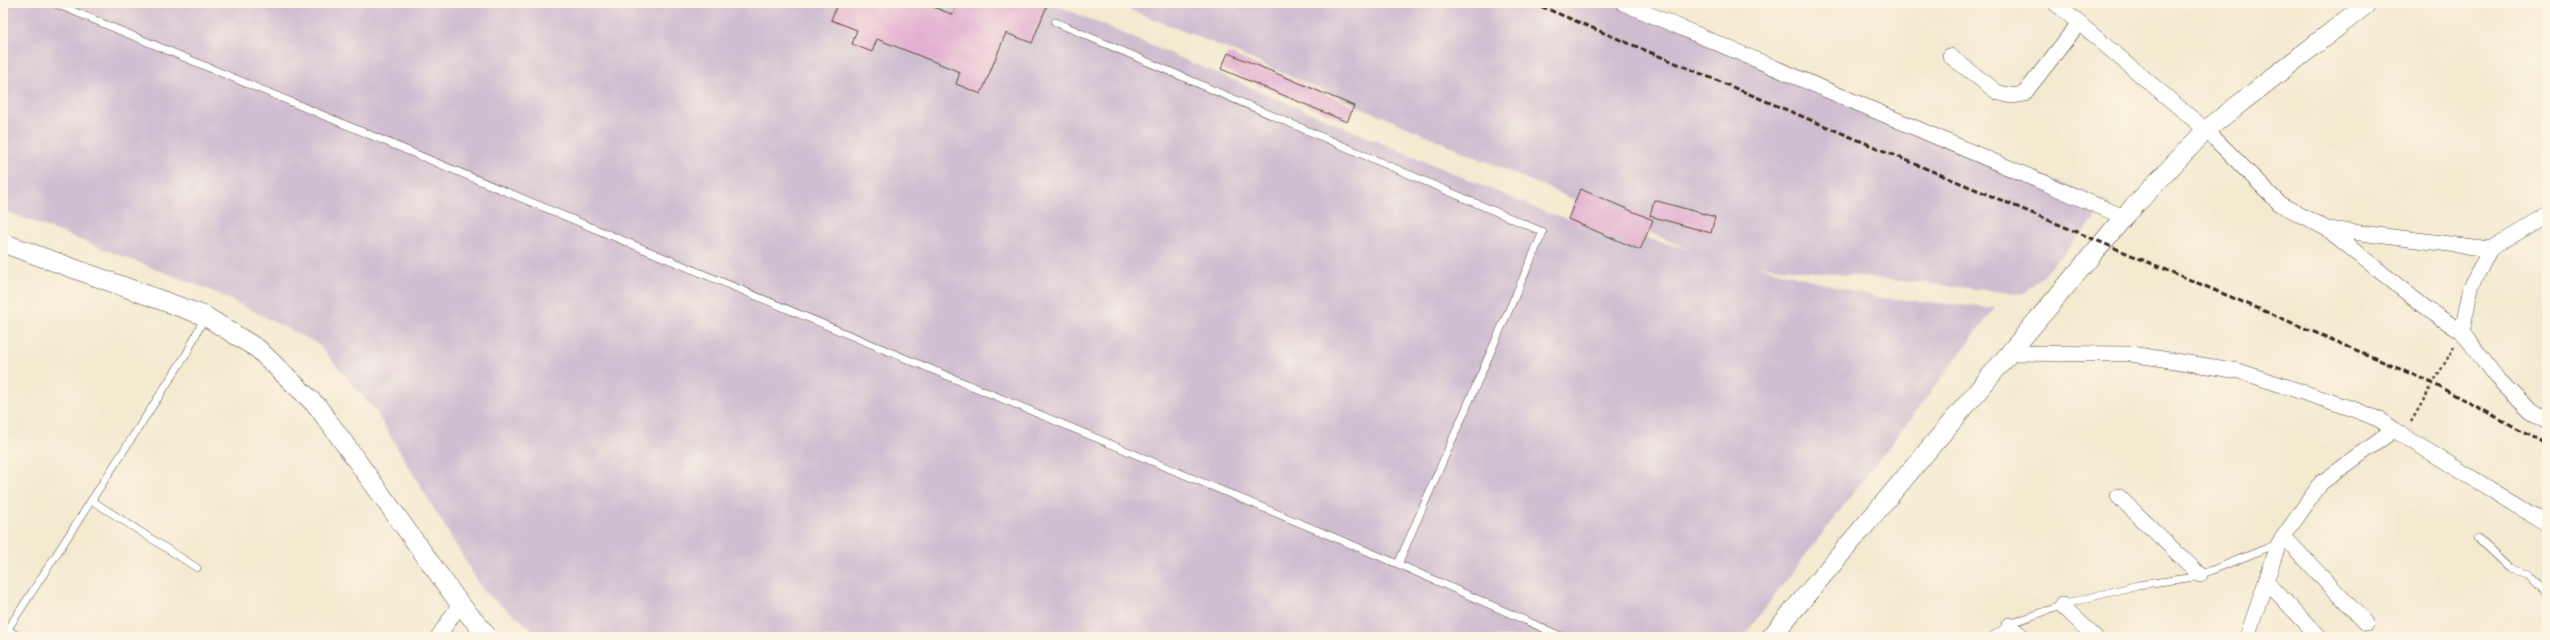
<svg xmlns="http://www.w3.org/2000/svg" width="2550" height="640" viewBox="0 0 2550 640" font-family="Dekko,sans-serif">
<style>
.industrial{fill:#cfbdd0}
.building{fill:#e4b2d1}
.lines{fill:none;stroke-linecap:round;stroke-linejoin:round}
.service-casing{stroke:#574739;stroke-width:8}
.minor-casing{stroke:#574739;stroke-width:16}
.tertiary-casing{stroke:#574739;stroke-width:20}
.path{stroke:#574739;stroke-width:2.5;stroke-dasharray:3 3;stroke-linecap:butt}
.service{stroke:#fff;stroke-width:7}
.minor{stroke:#fff;stroke-width:15}
.tertiary{stroke:#fff;stroke-width:19}
.rail{stroke:#3b2a1e;stroke-width:3;stroke-dasharray:6 3;stroke-linecap:butt}
</style>
<rect width="100%" height="100%" fill="#fcf5e5"/>
<filter id="ink" filterUnits="userSpaceOnUse"><feTurbulence type="fractalNoise" baseFrequency=".025" numOctaves="2"/><feDisplacementMap in="SourceGraphic" scale="8" xChannelSelector="R" yChannelSelector="G"/><feConvolveMatrix kernelMatrix="1 2 1 2 8 2 1 2 1" color-interpolation-filters="sRGB"/></filter>
<filter id="wash" filterUnits="userSpaceOnUse"><feTurbulence type="fractalNoise" baseFrequency=".012" numOctaves="4" result="noise"/><feDisplacementMap in="SourceGraphic" scale="16" xChannelSelector="R" yChannelSelector="G"/><feGaussianBlur stdDeviation="0.9" result="paint"/><feColorMatrix in="noise" values="0 0 0 0 0 0 0 0 0 0 0 0 0 0 0 0 0 1.4 0 .05"/><feComposite in="paint" operator="in"/></filter>
<g filter="url(#wash)">
<rect width="100%" height="100%" fill="#f3ead0"/>
<!-- industrial -->
<path class="industrial" d="M3,3H1051L1547,213L1688,249L1223,47L1113,3H1623L2110,204L2024,294L1754,265L1881,298L1995,308L1743,637H542L484,592L376,412L318,344L215,292L3,210Z"/>
<g id="blocks">
<!-- building -->
<path class="building" d="M838,3H924L953,15L958,3H1048L1032,43L1006,33L981,94L956,84L960,72L877,39L872,52L852,44L857,30L831,20Z
M1228,53L1354,106L1347,122L1221,69Z
M1580,189L1653,220L1640,250L1568,219Z
M1654,200L1715,217L1711,233L1650,216Z"/>
</g>
</g>
<g filter="url(#ink)">
<use href="#blocks" fill-opacity="0" stroke="#574739" stroke-width="1"/>
<g class="lines">
<defs>
<path id="service" d="M54,3L1398,564L1563,637
M1055,22L1543,232L1398,564
M91,500L197,568
M2478,539L2510,569L2529,574L2547,593
M6,632L187,353L205,316
M1991,637L2012,623L2069,603L2138,585L2195,577L2277,544"/>
<path id="minor" d="M1623,3L2124,217
M2055,3L2206,130L2280,204L2327,229L2427,309L2462,332L2496,377L2529,410L2547,422
M1950,56L1997,92L2011,96L2024,94L2079,23
M2328,229L2490,249
M2462,332L2471,287L2490,249L2547,215
M2009,353L2131,354L2239,371L2356,410L2380,420L2394,430
M2118,496L2200,575
M2284,537L2366,623
M2267,582L2319,637
M2062,605L2095,637
M2009,625L2023,637
M3,631L12,637
M438,637L460,604
M2247,637L2279,543L2321,483L2394,430L2547,524"/>
<path id="tertiary" d="M3,243L205,316L258,349L318,407L460,604L488,637
M1771,637L2124,217L2206,130L2368,3"/>
</defs>
<!-- service casing -->
<use href="#service" class="service-casing"/>
<!-- minor casing -->
<use href="#minor" class="minor-casing"/>
<!-- tertiary casing -->
<use href="#tertiary" class="tertiary-casing"/>
<!-- path -->
<path class="path" d="M2411,422L2454,347"/>
<!-- service -->
<use href="#service" class="service"/>
<!-- minor -->
<use href="#minor" class="minor"/>
<!-- tertiary -->
<use href="#tertiary" class="tertiary"/>
<!-- rail -->
<path class="rail" d="M1533,3L2333,340L2432,383L2547,444"/>
</g>
</g>
<!-- margin -->
<rect width="2550" height="640" fill="none" stroke="#fcf5e5" stroke-width="16"/>
</svg>
